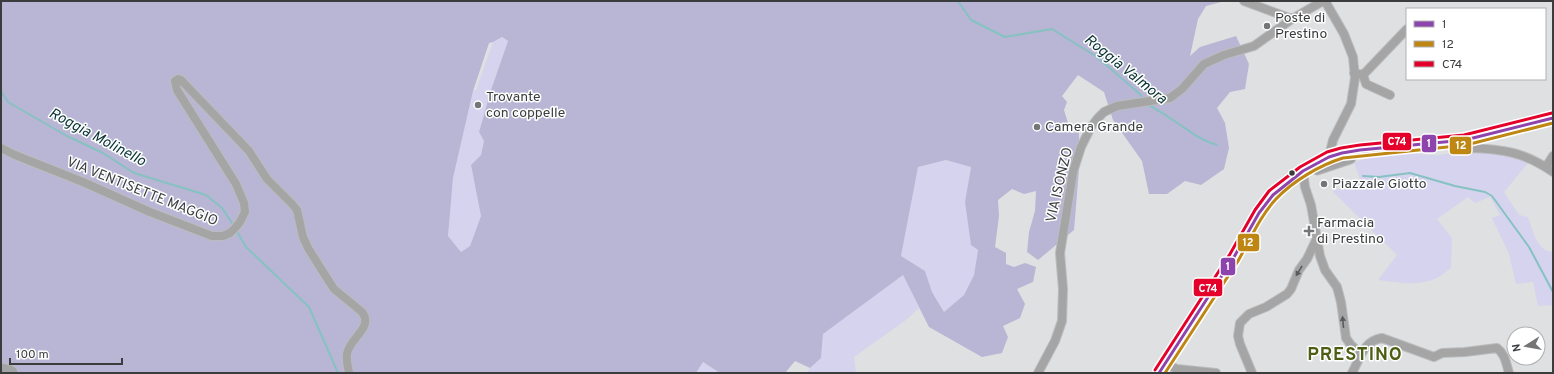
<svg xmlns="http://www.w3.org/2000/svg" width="1554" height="374" viewBox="0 0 1554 374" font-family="Overpass,sans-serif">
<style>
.green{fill:#d6d3ee}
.forest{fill:#b9b5d5;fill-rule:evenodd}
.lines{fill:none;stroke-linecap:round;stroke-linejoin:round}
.stream{stroke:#86c2c2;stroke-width:2}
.minor-casing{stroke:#bbbcbd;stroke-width:10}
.secondary-casing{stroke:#bbbcbd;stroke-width:13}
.motorway-casing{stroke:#bbbcbd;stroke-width:17}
.minor{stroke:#a5a5a6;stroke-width:8}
.secondary{stroke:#a4a4a6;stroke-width:11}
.motorway{stroke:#a2a4a6;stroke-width:15}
.bus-1-casing{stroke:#fff;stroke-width:6}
.bus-2-casing{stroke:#fff;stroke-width:6}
.bus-3-casing{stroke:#fff;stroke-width:6}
.bus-1{stroke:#8e44ad;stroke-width:3}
.bus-2{stroke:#be8612;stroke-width:3}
.bus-3{stroke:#e4002b;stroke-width:3}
.oneway{fill:#5a5c5c}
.poi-dot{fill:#737577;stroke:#fff;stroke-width:1.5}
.bus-dot{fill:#3a3c3d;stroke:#fff;stroke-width:1.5}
.labels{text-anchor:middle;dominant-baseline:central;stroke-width:3;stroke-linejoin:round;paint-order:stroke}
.poi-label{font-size:14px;fill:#3a3c3d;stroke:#fff;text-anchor:start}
.street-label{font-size:14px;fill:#3a3c3d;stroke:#fff}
.water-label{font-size:15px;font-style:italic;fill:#093434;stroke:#fff}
.district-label{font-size:18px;font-weight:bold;letter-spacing:1px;fill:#4c5e13;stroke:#fff}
.line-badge{stroke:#fff;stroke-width:1.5}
.badge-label{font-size:11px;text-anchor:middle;font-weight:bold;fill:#fff}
</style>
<rect width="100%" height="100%" fill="#dee0e2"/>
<!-- green -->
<path class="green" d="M501,37L508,41L491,90L479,132L484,141L481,155L471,165L481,216L470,246L461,252L448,236L453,178L473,90H476L493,42Z
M1460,149L1501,153L1529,162L1504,192L1519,215L1528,217C1533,230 1536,251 1553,252V305L1538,306L1533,282L1516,284L1509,254L1492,218L1500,215L1490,197L1475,203L1468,197L1437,219L1452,238L1451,268C1445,272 1439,278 1432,280C1415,286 1395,282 1378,280L1397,255L1332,191L1361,182L1354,162C1367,159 1381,154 1393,153C1415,151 1441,161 1460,149Z
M946,160L971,166L965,202L978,250L974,275L964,295L944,312L932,292L925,271L901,256L918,167Z
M903,275L919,308L906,320L854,357L856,373H807L810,368L821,358L823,334Z
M703,362L720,373H696Z"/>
<!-- forest -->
<path class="forest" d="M1,1H1225L1206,6L1198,19L1190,56L1200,47L1236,36L1249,64L1245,89L1230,92L1217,108L1225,123L1229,148L1224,169L1201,185L1185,181L1167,194H1149L1142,161L1113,120L1104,92L1078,75L1062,96L1067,102L1064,110L1071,133L1079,132V169L1074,230L1038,260L1027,252L1029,232L1035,211L1036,191L1024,194L1012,189L998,200L999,216L995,247L1006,253V264L1014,267L1025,263L1036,267L1033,282L1017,289L1025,304L1020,318L1003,326L1008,337L1002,353L982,357L929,327L903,275L823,334L821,358L810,368L795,361L785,373H720L703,362L696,373H1ZM502,37L508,41L491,90L479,132L484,141L481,155L471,165L481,216L470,246L461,252L448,236L453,178L473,91L489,43L493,42ZM946,160L971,167L965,202L971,245L978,250L974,275L964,295L944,312L932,292L925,271L901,256L918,167Z"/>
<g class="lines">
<!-- stream -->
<path class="stream" d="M958,1L971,20L1005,37L1052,29L1097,57L1141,95L1143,99
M1,91L8,102L67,136L103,153L134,173L206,195L222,208L234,226
M1147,104C1158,110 1169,117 1179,124C1192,133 1202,141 1217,145
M1363,176L1379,177L1410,173L1455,186L1485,192L1492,196L1529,247L1553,292
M236,230L246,247L309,307L338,373"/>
<defs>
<path id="minor" d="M1244,1L1292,19
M1325,1L1344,34L1353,57L1355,78L1351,104L1333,140L1328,160
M1354,73L1363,75L1407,29
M1363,75L1366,84L1390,95
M1465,140L1469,148C1503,149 1524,152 1553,172
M1,148L15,155L83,182L150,212L212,236H223L230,233L235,228L240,222L245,212L244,203L236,184L177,90L175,81L178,79L181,80L249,151L267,179L292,204L297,210L303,237L308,248L325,275L334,289L362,312C374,328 349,338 347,354C346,360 348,367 349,373
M1546,167L1553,156
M1303,171L1305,187L1311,205L1320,256L1325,270L1337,287L1341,302L1346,338L1351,345L1361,354
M1165,364L1177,369L1216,373
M1038,373L1055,341L1062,321L1063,289L1060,253L1073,172L1081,147L1091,127L1098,118L1104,112L1117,106L1170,98L1182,89L1204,64L1224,55L1254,46L1292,19L1323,1
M1252,373L1240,344L1238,336L1240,323L1249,314L1266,307L1287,294L1291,289L1299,270L1307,259L1317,238
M1352,373C1360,359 1363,341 1382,338L1434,357L1442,353L1465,352L1497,348C1505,354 1506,363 1509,373"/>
<path id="secondary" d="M1317,169L1350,158
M1159,373L1234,257L1259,213L1273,195L1303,171L1329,157L1342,153L1360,150L1465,140L1553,118"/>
<path id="motorway" d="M1,371L10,373"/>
</defs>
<!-- minor casing -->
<use href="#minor" class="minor-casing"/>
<!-- secondary casing -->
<use href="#secondary" class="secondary-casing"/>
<!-- motorway casing -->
<use href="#motorway" class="motorway-casing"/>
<!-- minor -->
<use href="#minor" class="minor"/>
<!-- secondary -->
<use href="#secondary" class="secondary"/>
<!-- motorway -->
<use href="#motorway" class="motorway"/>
<defs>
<path id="bus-1" d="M1159,373L1234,257L1259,213L1273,195L1303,171L1329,157L1342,153L1360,150L1465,140L1553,118"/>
<path id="bus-2" d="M1165,373C1189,336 1214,298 1238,261C1250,240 1260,216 1276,199C1293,181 1320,165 1343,158L1466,145L1553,123"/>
<path id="bus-3" d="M1155,370L1230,254L1255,210L1269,191L1300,167L1327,152L1341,148L1360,145L1464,135L1552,113"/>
</defs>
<!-- bus-1 casing -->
<use href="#bus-1" class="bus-1-casing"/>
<!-- bus-2 casing -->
<use href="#bus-2" class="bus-2-casing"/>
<!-- bus-3 casing -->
<use href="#bus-3" class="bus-3-casing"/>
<!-- bus-1 -->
<use href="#bus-1" class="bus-1"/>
<!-- bus-2 -->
<use href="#bus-2" class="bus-2"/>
<!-- bus-3 -->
<use href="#bus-3" class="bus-3"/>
</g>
<!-- one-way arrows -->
<defs><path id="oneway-solid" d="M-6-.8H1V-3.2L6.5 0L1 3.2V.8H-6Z"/></defs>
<g class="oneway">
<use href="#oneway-solid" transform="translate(1299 271) rotate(121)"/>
<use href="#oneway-solid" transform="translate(1343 322) rotate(-95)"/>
</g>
<!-- markers -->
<g class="poi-dot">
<circle cx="1267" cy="26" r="4"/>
<circle cx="478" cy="105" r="4"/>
<circle cx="1037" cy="127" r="4"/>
<circle cx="1324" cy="184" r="4"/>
<path d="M1307 225h4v4h4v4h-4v4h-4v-4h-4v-4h4z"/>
</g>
<circle class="bus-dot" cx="1292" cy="173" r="3.5"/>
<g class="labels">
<!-- poi labels -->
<g class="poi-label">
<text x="1275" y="18">Poste di<tspan x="1275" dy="16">Prestino</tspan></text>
<text x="486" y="97">Trovante<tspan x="486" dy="16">con coppelle</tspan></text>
<text x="1045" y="127">Camera Grande</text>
<text x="1332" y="184">Piazzale Giotto</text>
<text x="1317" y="223">Farmacia<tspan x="1317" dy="16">di Prestino</tspan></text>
</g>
<!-- street labels -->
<g class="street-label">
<text transform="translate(1060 185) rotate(-77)">VIA ISONZO</text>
<text transform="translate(142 192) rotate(22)">VIA VENTISETTE MAGGIO</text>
</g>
<!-- water labels -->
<g class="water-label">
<text transform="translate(1125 70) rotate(39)">Roggia Valmora</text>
<text transform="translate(97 138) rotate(28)">Roggia Molinello</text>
</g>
<!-- district labels -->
<g class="district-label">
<text x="1355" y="355">PRESTINO</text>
</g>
</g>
<g class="line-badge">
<rect x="1382" y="132" width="30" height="19" rx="4" fill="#e4002b"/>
<rect x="1421" y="134" width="16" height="19" rx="4" fill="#8e44ad"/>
<rect x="1449" y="136" width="23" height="19" rx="4" fill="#be8612"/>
<rect x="1237" y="233" width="23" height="19" rx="4" fill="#be8612"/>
<rect x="1220" y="257" width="16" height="19" rx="4" fill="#8e44ad"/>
<rect x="1193" y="278" width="30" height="19" rx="4" fill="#e4002b"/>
</g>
<g class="badge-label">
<text x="1397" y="145">C74</text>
<text x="1429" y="147">1</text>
<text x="1461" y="149">12</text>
<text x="1248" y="246">12</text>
<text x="1228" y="270">1</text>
<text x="1208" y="292">C74</text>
</g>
<!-- border -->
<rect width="1554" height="374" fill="none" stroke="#3a3c3d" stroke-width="4"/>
<!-- legend -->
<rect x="1406" y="8" width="140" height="72" fill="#ffffff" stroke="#b0b1b1"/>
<rect x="1414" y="21" width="20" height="6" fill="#8e44ad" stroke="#b0b1b1"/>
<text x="1442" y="28" font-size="12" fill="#3a3c3d">1</text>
<rect x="1414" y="41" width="20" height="6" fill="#be8612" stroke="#b0b1b1"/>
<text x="1442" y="48" font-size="12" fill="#3a3c3d">12</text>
<rect x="1414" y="61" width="20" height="6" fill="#e4002b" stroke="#b0b1b1"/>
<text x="1442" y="68" font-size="12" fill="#3a3c3d">C74</text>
<!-- north arrow -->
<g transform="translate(1526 346) rotate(259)"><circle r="19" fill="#ffffff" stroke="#b0b1b1"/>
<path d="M0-3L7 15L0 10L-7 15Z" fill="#737577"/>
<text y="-6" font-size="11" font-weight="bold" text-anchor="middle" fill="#3a3c3d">N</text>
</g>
<!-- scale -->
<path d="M10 358v6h112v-6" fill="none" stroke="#3a3c3d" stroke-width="2"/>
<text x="16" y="358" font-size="12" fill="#3a3c3d" stroke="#ffffff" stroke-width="3" paint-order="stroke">100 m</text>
</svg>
